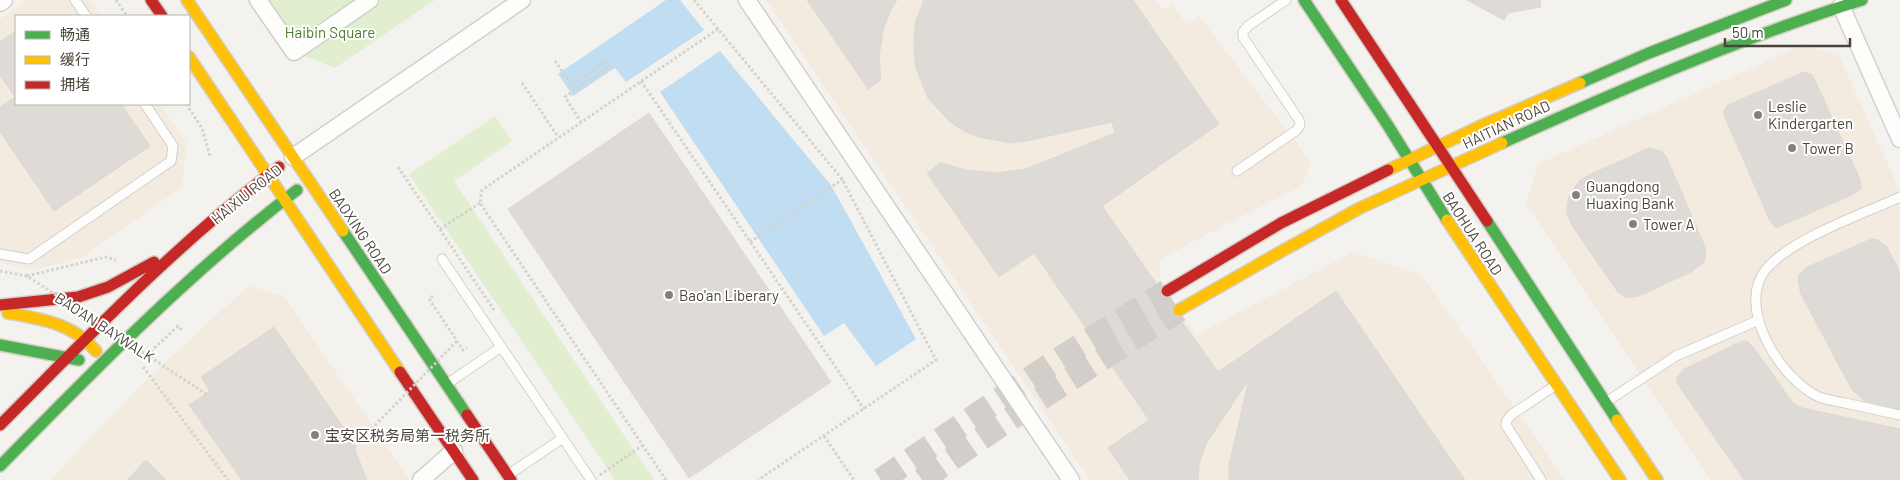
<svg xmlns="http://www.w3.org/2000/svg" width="1900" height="480" viewBox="0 0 1900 480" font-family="Barlow,'Noto Sans SC',sans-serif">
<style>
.commercial{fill:#f3ebdf}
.green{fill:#e1eecf}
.water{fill:#c0ddf1}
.building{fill:#dedbd6;stroke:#dcd9d4}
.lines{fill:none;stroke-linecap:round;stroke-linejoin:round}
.secondary-tunnel{stroke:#d2cfca;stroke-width:24;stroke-dasharray:24 12;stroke-linecap:butt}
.lane-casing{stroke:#d2d0cb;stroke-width:11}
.street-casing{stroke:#d2d0cb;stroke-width:19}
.fast-casing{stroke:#d3cfc5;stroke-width:14}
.slow-casing{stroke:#d3cfc5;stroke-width:14}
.jam-casing{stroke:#d3cfc5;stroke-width:14}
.path{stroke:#d3d2cc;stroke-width:3;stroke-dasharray:2.5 2.5;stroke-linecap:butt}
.lane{stroke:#fdfdfc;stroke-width:9}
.street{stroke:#fdfdfc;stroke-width:16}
.fast{stroke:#4caf50;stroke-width:11}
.slow{stroke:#ffc107;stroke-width:11}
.jam{stroke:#c62828;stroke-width:11}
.path-bridge{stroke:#d3d2cc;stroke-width:3;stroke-dasharray:2.5 2.5;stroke-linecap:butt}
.poi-dot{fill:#868178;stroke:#fff;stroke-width:2}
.labels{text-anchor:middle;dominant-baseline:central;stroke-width:4;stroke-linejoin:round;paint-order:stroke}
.park-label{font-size:15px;fill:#4a7f2a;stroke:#fff}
.poi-label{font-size:15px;fill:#4b4439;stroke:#fff;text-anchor:start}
.street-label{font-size:15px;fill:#4b4439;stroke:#fff}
</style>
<rect width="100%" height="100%" fill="#f4f2ee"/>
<!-- commercial -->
<path class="commercial" d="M27,0H90L101,16H16V104H160L186,142L182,187L81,258L35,270L0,263V19Z
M766,0H1156L1163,10L1172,4L1187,25L1199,16L1311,162L1302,186L1209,233L1159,260L1161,276L1157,280L1196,335L1353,252L1422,275L1565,480H1090Z
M1803,45L1839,56L1900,191V480H1711L1526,204L1538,164Z
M248,286L283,295L410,480H50L143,383Z"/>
<!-- green -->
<path class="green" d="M258,0H435L335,68L294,52Z
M495,116L512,141L454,181L654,480H615L409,174Z"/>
<!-- water -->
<path class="water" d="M666,0H680L704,30L626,82L615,68L573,96L558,74Z
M720,51L831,185L916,339L876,366L844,323L824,336L660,92Z"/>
<!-- building -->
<path class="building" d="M807,0H897L891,10L883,30L879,57L881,80L868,89Z
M924,0H1133L1219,124L1102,206L1156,283L1153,291L1155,298L1160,303L1167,305L1165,311L1167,317L1173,322L1183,323L1218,372L1336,291L1465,480H1229V465L1249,379L1206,444L1199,465L1198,480H1130L1108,448L1149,420L1034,253L999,277L927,173L941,163L966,170L996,173L1026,169L1115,133L1112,122L1026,141L1010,143L979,137L964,131L950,122L928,98L916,68L914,52V36L916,20Z
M1467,0H1540L1541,7L1508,13L1504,20Z
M16,31V104H121L150,146L54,211L0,132V107L15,97L0,75V42Z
M1804,72L1811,74L1814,78L1860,179L1861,188L1854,194L1776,228L1770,221L1723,113L1728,105Z
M649,113L831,382L689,478L508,209Z
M1649,148L1661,151L1666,156L1705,247L1706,255L1704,262L1691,272L1639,296L1626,298L1617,291L1573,227L1567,213V205L1569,196L1579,181L1589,175Z
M1876,239L1887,247L1900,272V409L1865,401L1852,390L1801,294L1798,281L1799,275L1807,267L1869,240Z
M274,327L350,437L367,480H242L189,405L210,391L201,377Z
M1743,341L1748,342L1754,348L1793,403L1798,407L1900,429V480H1744L1677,383V378L1684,369Z
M146,460L166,480H127Z"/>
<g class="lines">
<!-- secondary-tunnel -->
<path class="secondary-tunnel" d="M881,480L1056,361L1167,291
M922,480C1005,420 1092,365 1179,310"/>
<defs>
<path id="lane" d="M75,0L86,16
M1237,171L1297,130L1300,125L1299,120L1243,37V32L1248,26L1286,0
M1900,197C1861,215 1795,237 1767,268C1734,306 1781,380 1819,397C1827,400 1836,401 1845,403C1863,407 1882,411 1900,415
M0,254L29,259L171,161L173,146L145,104
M442,259L591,480
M447,384L501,347
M1606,402L1676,356L1759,320
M508,475L563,438
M1541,480L1506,425L1507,420L1511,415L1556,385"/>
<path id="street" d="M258,0L294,52L370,0
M747,0L1071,480
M0,3L4,0
M1841,6L1900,139
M293,157L522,0
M421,480L454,451"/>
<path id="fast" d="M1304,0L1387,124L1447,220
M1580,83L1649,53L1786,0
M1502,143C1620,90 1738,39 1862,0
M1487,221L1617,420
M343,231L467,415
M0,345L79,360
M0,466C95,369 189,273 297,190"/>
<path id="slow" d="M187,0L343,231
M189,57L400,372
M1388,170L1483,125L1580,83
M1447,220L1620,480
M1179,310L1282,251L1360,208L1502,143
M8,313C41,319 73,323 96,351
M1617,420L1657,480"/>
<path id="jam" d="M151,0L162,16
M1341,0L1487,221
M1167,291L1281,223L1388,170
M0,305L78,297L108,287L154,262
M400,372L473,480
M467,415L511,480
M0,425C89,336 178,242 279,167"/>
</defs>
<!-- lane casing -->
<use href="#lane" class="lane-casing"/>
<!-- street casing -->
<use href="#street" class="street-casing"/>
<!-- fast casing -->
<use href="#fast" class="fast-casing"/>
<!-- slow casing -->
<use href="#slow" class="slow-casing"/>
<!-- jam casing -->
<use href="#jam" class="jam-casing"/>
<!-- path -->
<path class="path" d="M116,0L127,16
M694,0L842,179L936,360L758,480
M555,61L572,85L606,61L610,66L565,97L581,122
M641,81L864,409
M522,83L558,137
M186,104L202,128L210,156
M398,167L494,310
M440,229L480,203
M750,242L843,179
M27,276L106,257L116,260
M433,296L429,299L463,350L467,347
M147,355L178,326L182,330
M143,367L228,480
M824,436L854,480
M600,475L643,445
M666,480L480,203L482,190L718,29"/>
<!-- lane -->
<use href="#lane" class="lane"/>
<!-- street -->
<use href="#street" class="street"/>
<!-- fast -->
<use href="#fast" class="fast"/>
<!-- slow -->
<use href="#slow" class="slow"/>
<!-- jam -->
<use href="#jam" class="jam"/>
<!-- path-bridge -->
<path class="path-bridge" d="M0,271L27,276L206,394
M354,447L457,341"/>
</g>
<!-- markers -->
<g class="poi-dot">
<circle cx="1758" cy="115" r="5"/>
<circle cx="1792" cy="148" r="5"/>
<circle cx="1576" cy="195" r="5"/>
<circle cx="1633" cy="224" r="5"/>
<circle cx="669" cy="295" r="5"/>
<circle cx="315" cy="435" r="5"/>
</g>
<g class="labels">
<!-- park labels -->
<g class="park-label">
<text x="330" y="32">Haibin Square</text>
</g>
<!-- poi labels -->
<g class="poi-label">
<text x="1768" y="106">Leslie<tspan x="1768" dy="17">Kindergarten</tspan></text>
<text x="1802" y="148">Tower B</text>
<text x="1586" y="186">Guangdong<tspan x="1586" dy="17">Huaxing Bank</tspan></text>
<text x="1643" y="224">Tower A</text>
<text x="679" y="295">Bao'an Liberary</text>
<text x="325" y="435">宝安区税务局第一税务所</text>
</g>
<!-- street labels -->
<g class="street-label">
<text transform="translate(1506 124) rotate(-25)">HAITIAN ROAD</text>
<text transform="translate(246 194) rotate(-39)">HAIXIU ROAD</text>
<text transform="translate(361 231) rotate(56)">BAOXING ROAD</text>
<text transform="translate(1473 233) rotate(57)">BAOHUA ROAD</text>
<text transform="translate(105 327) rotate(33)">BAO'AN BAYWALK</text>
</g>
</g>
<!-- legend -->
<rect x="15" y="15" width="175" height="90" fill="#ffffff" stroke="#b7b4b0"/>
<rect x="25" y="31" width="25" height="8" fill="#4caf50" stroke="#b7b4b0"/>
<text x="60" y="40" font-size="15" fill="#4b4439">畅通</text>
<rect x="25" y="56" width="25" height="8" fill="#ffc107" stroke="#b7b4b0"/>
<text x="60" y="65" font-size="15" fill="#4b4439">缓行</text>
<rect x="25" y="81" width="25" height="8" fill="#c62828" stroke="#b7b4b0"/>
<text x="60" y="90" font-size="15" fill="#4b4439">拥堵</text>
<!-- scale -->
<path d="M1725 38v8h125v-8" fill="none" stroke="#4b4439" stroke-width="2.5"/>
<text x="1732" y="38" font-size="15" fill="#4b4439" stroke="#ffffff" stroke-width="4" paint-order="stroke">50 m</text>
</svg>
